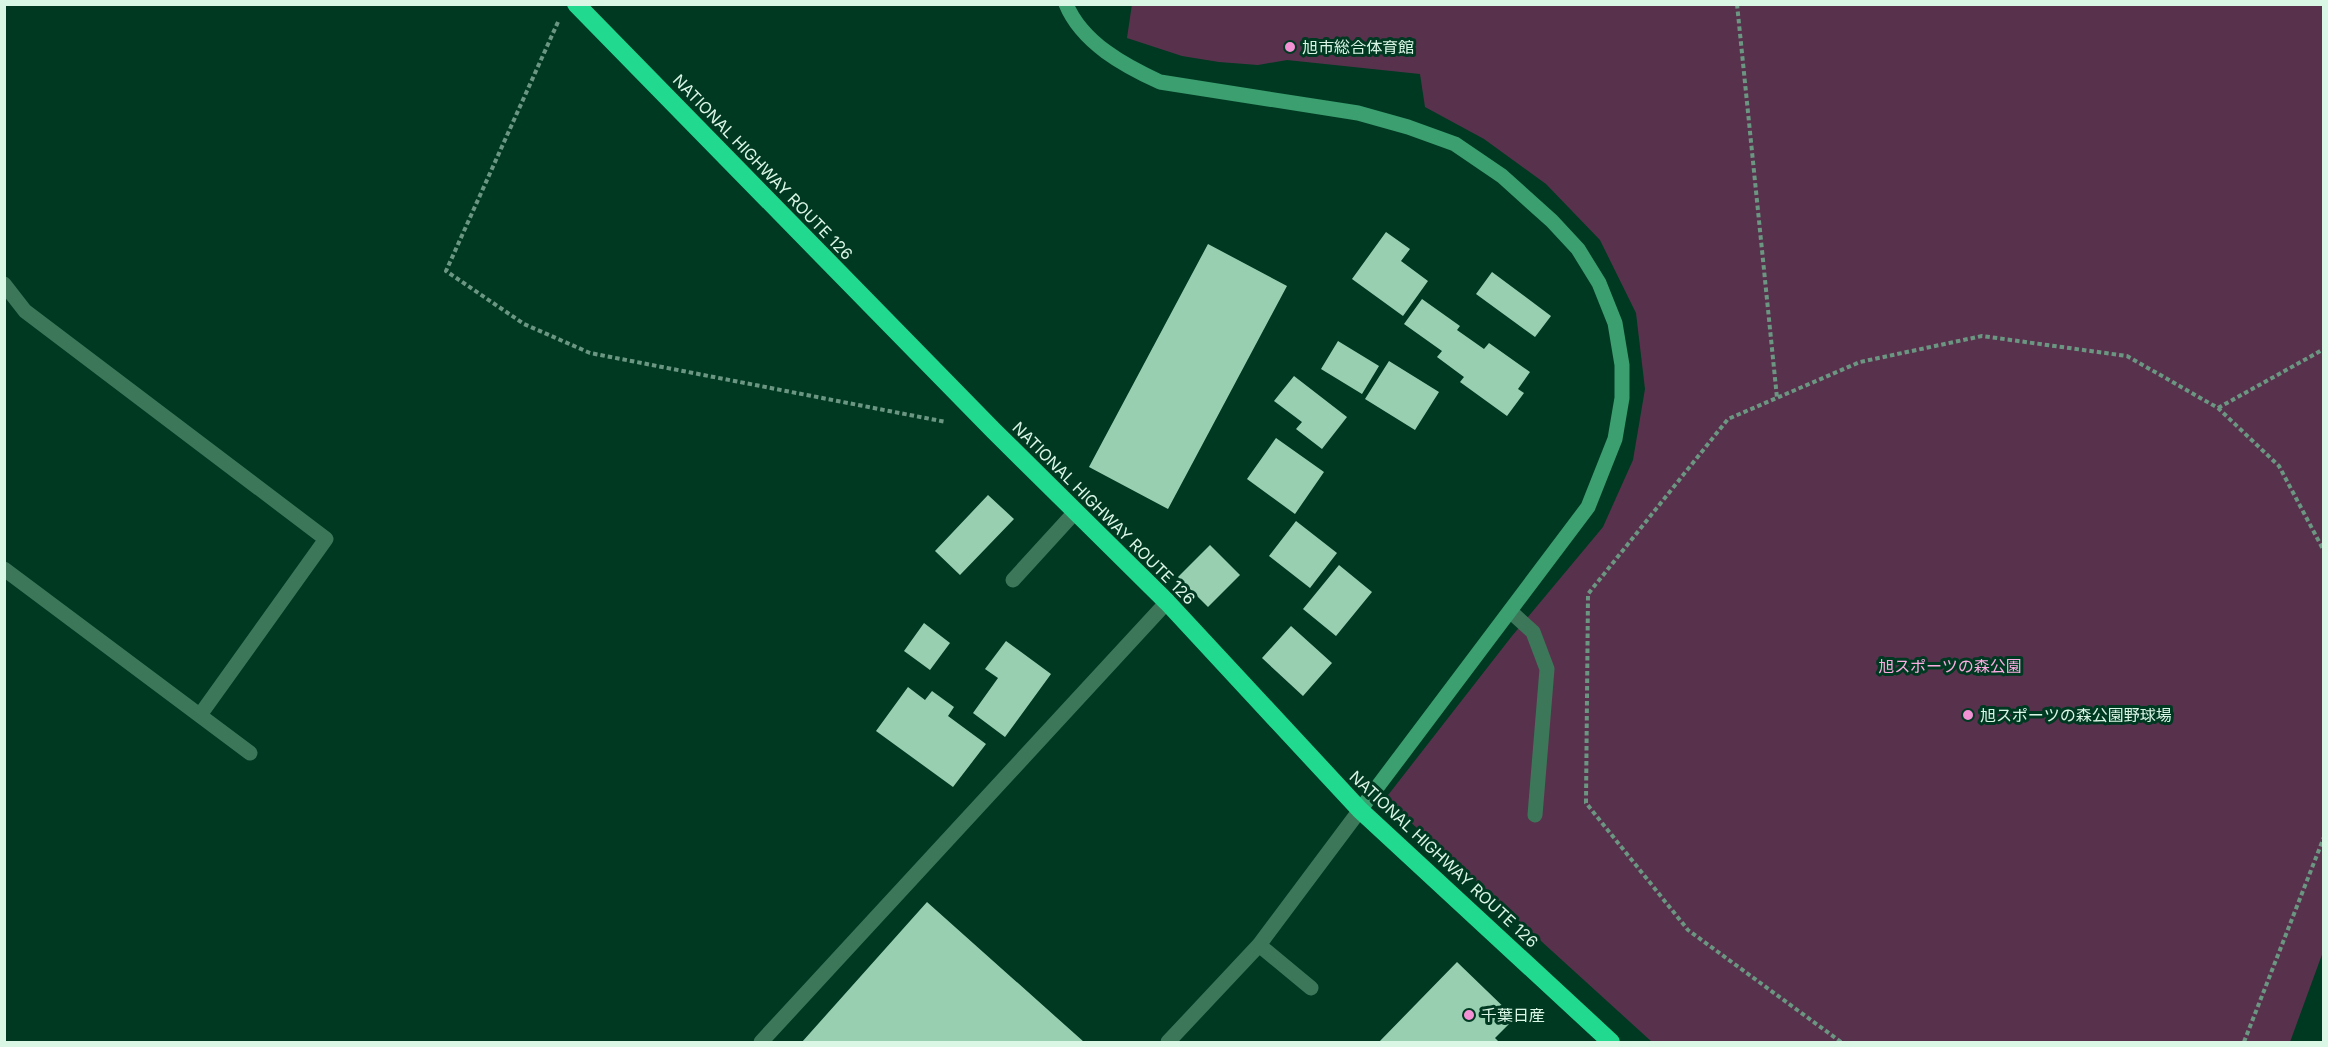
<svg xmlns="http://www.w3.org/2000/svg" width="2328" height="1047" viewBox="0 0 2328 1047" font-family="Inter,'Noto Sans JP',sans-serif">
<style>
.green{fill:#58324c}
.building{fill:#99cfb1}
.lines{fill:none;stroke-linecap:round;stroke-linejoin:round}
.path{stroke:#6b9682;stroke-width:4;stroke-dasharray:4.5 3;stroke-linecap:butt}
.lane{stroke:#3d7759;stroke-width:15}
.street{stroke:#3d7759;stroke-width:15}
.secondary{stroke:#3b9f70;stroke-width:15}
.highway{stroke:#22d990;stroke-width:18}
.poi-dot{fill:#f391d5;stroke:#003922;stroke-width:2}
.labels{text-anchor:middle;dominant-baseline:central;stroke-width:6;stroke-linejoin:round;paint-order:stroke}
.poi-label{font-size:16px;fill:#daf6e5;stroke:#003922;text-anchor:start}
.street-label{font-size:16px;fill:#daf6e5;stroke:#003922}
.park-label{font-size:16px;fill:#fbace1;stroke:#003922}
</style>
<rect width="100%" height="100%" fill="#003922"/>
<!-- green -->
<path class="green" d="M1132,4L2323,5L2324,949L2290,1042H1652L1385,799L1512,636L1603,527L1633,460L1645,389L1636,313L1600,240L1546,184L1484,139L1425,107L1420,74L1287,60L1258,65L1219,62L1182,56L1127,38Z"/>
<!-- building -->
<path class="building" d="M1386,232L1410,249L1401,261L1428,281L1403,316L1352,279Z
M1208,244L1287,286L1168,509L1089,467Z
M1492,272L1551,316L1535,337L1476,294Z
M1422,299L1460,326L1457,330L1484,349L1489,343L1530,372L1518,389L1524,393L1507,416L1460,382L1464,377L1437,357L1442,351L1404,324Z
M1338,341L1379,366L1362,394L1321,369Z
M1389,361L1439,392L1415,430L1365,399Z
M1294,376L1347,417L1322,449L1296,429L1302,422L1274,401Z
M1276,438L1324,472L1295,514L1247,479Z
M988,495L1014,519L960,575L935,551Z
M1296,521L1337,553L1310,588L1269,556Z
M1210,545L1240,575L1208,607L1178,577Z
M1339,565L1372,592L1336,636L1303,609Z
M924,623L950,643L930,670L904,651Z
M1291,626L1332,663L1303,696L1262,658Z
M1006,641L1051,674L1005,737L973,713L998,678L985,669Z
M908,687L925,700L932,691L954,707L948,716L986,744L953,787L876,731Z
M927,902L1084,1042H802Z
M1457,962L1515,1018L1495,1038L1499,1042H1379Z"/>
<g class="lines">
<!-- path -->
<path class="path" d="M1737,4L1777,398
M558,22L446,271L524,324L590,353L946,422
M2218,408L2324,349
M1841,1042L1688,930L1586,803L1588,594L1728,419L1860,362L1982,336L2127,356L2218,408L2279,466L2324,551
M2244,1042L2324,837"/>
<!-- lane -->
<path class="lane" d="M1013,580L1076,511
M1510,611L1533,632L1547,669L1535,815
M1259,945L1311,988
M1168,1042L1259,945L1360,810"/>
<!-- street -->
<path class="street" d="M4,284L25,311L326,539L200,715
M4,569L250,753
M761,1042L1167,602"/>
<!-- secondary -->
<path class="secondary" d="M1066,4C1082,43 1125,66 1160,82L1358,113L1408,127L1455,144L1502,176L1552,221L1578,249L1599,283L1615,323L1622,365V398L1615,439L1588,507L1360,810"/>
<!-- highway -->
<path class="highway" d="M576,4L994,431L1167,602L1360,810L1611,1042"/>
</g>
<!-- markers -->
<g class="poi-dot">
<circle cx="1290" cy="47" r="6"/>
<circle cx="1968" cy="715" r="6"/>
<circle cx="1469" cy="1015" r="6"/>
</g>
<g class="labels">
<!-- poi labels -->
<g class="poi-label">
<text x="1302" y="47">旭市総合体育館</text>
<text x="1980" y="715">旭スポーツの森公園野球場</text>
<text x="1481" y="1015">千葉日産</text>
</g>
<!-- street labels -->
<g class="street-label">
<text transform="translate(763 167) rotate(46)">NATIONAL HIGHWAY ROUTE 126</text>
<text transform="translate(1104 513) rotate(45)">NATIONAL HIGHWAY ROUTE 126</text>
<text transform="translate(1444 859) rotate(43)">NATIONAL HIGHWAY ROUTE 126</text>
</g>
<!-- park labels -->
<g class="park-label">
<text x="1950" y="666">旭スポーツの森公園</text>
</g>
</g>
<!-- border -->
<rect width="2328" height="1047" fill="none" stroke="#daf6e5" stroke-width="12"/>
</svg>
